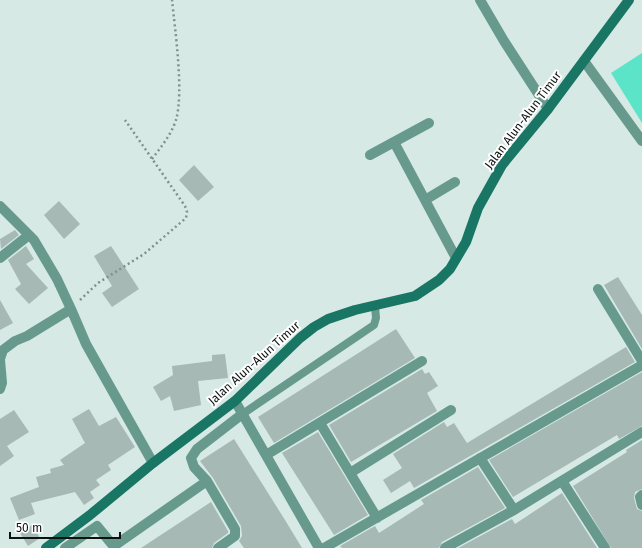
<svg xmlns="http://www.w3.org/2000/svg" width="642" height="548" viewBox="0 0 642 548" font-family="'Fira Sans',sans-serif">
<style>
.green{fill:#5ce4c8}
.building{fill:#a7b9b4}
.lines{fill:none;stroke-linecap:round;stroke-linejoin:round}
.path{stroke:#82908c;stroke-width:2.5;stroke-dasharray:2 3;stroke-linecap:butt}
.lane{stroke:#679a8d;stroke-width:8}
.street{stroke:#679a8d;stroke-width:10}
.secondary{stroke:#197564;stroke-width:10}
.labels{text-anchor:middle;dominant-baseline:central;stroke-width:4;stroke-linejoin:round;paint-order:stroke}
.street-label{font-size:12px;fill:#0c1210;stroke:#fff}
</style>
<rect width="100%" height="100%" fill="#d6e9e4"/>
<!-- green -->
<path class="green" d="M642,53V123L611,73Z"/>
<!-- building -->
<path class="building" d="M194,165L214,187L198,201L179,180Z
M59,201L80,224L64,239L44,215Z
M15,230L19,235L1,249L0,239Z
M26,246L34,259L26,264L48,288L29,304L15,289L21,284L8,260Z
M111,246L139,289L112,307L102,293L112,286L94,256Z
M618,277L642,315V349L604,285Z
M0,300L13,323L0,330Z
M396,329L415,358L274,443L258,417Z
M626,347L635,362L414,488L410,481L391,493L383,480L402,468L393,454L444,422L447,427L454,423L467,443Z
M225,354L228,378L198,381L201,405L174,411L170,396L161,401L153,387L173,375L172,366L212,361V355Z
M422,369L425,374L429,372L438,386L427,393L437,411L351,462L329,425Z
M642,372V426L619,439L617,435L513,497L489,460Z
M89,409L99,426L116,417L135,447L108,465L111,470L96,480L100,485L90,492L94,498L84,505L75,492L31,503L35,514L19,520L10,498L39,487L36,477L51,473L50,469L64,465L60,460L85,443L72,419Z
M14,410L29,432L7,446L14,456L0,466V419Z
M318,432L368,515L334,535L282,453Z
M234,439L285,520L302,548H244L239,541L242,536L241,526L213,478L200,461Z
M642,440V489L635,492L634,498L637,509L642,511V548H611L573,486L627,452L626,450Z
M478,467L505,508L442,542L439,548H342L340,546L375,526L379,533L424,504L421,500Z
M562,493L597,548H458L512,519L515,524Z
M211,502L228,531V533L214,543L212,548H141Z
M32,525L40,538L28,546L20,533Z"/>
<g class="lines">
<!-- path -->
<path class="path" d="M152,159C161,147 171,135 176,120C184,92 175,30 172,0
M80,300L98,283L144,254L186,218L187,212L185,206L125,120"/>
<!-- lane -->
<path class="lane" d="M241,415L374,325L376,318L375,306"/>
<!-- street -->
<path class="street" d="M480,0L504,41L548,109
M584,61L642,141
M394,142L456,258
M370,155L429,123
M425,200L455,182
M0,206L34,240L57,279L71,309
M0,258L29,235
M598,289L642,361
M0,359L3,350L15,341L27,336L71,309L86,344L153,463
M0,360L2,383L0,389
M235,401L319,548
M320,423L377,518
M266,455L422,361
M480,458L514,510
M350,473L451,410
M562,481L605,548
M642,495L640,497L642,505
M114,546L207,481
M65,548L97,526L115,548
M218,548L235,536V529L207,481L194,467L191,458L197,449L241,415
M324,548L642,365
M445,548L514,510L642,432"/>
<!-- secondary -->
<path class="secondary" d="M46,548L90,515L153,463L235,401L300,338L314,327L328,319L355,310L415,296L439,280L450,269L466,242L478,208L502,165L548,109L629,0"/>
</g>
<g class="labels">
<!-- street labels -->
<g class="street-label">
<text transform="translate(523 120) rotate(-53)">Jalan Alun-Alun Timur</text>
<text transform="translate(254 363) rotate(-42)">Jalan Alun-Alun Timur</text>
</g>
</g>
<!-- scale -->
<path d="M10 532v6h110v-6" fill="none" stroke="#0c1210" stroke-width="2"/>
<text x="16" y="532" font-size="12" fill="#0c1210" stroke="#ffffff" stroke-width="3" paint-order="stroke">50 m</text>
</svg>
